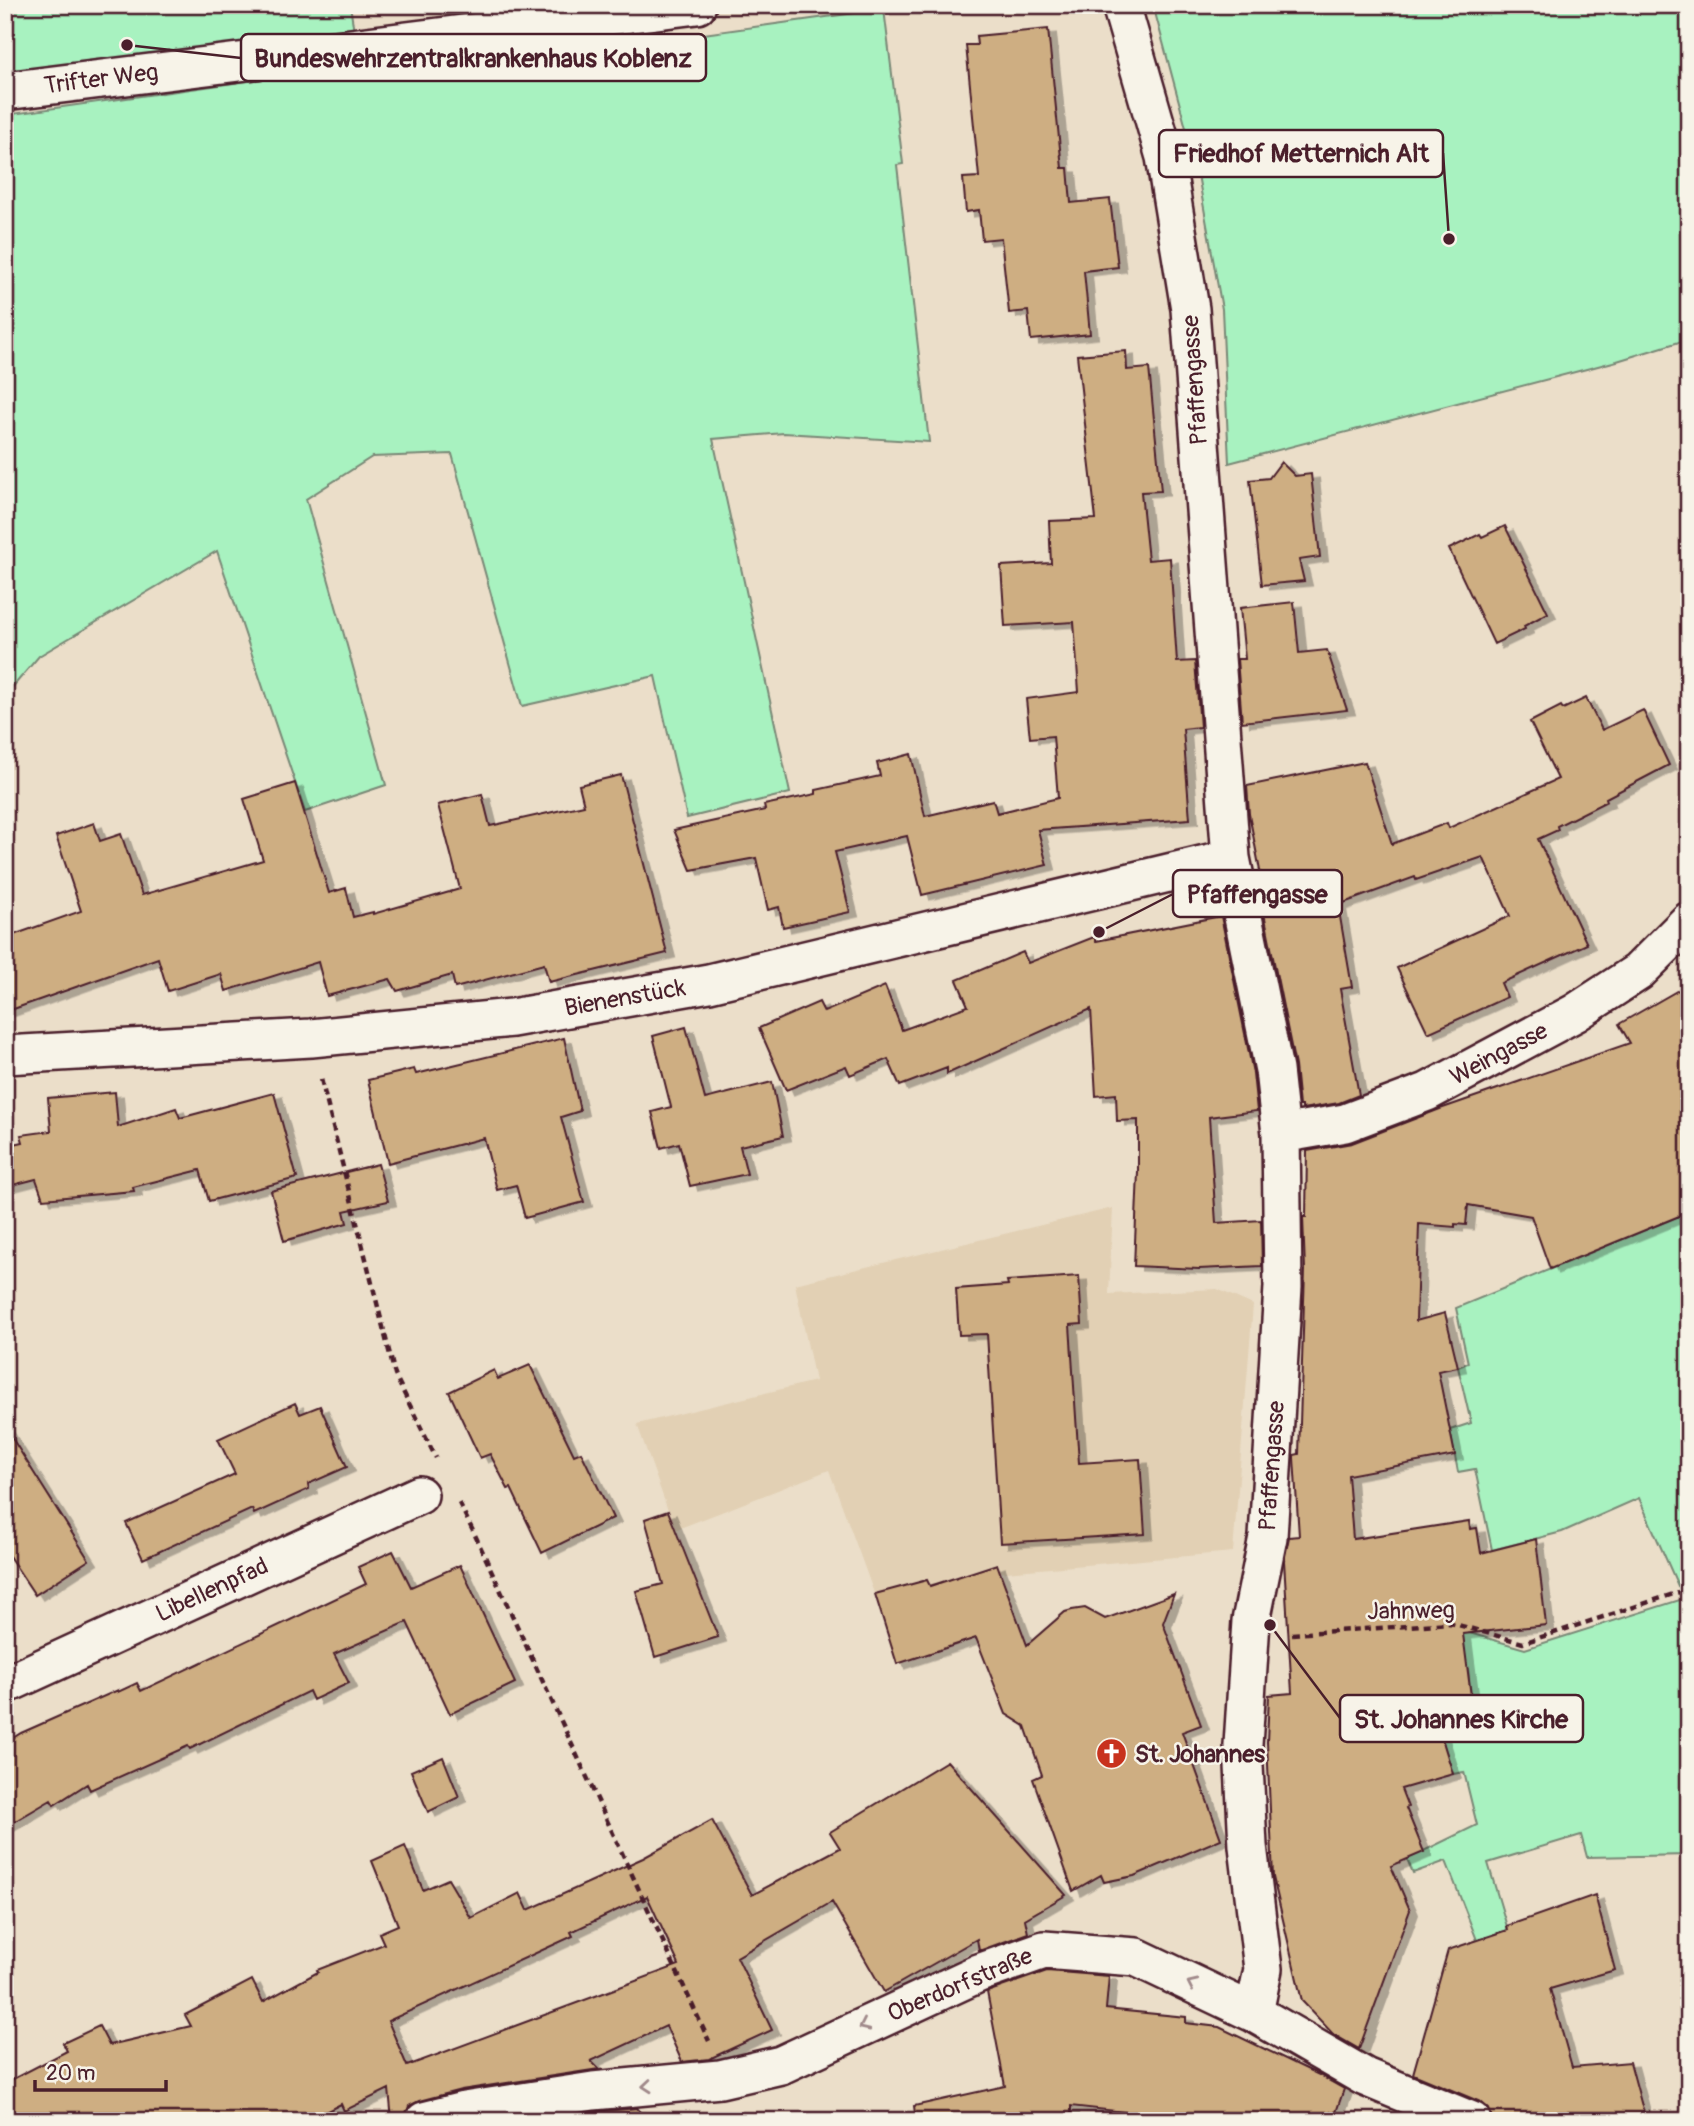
<svg xmlns="http://www.w3.org/2000/svg" width="1694" height="2126" viewBox="0 0 1694 2126" font-family="Pangolin,sans-serif">
<style>
.built{fill:#e2d0b4}
.green{fill:#a8f2c0;stroke:#798876;stroke-width:2}
.building{fill:#ceae82;stroke:#4a1f2b;stroke-width:2;fill-rule:evenodd;filter:url(#shadow)}
.lines{fill:none;stroke-linecap:round;stroke-linejoin:round}
.minor-casing{stroke:#4a1f2b;stroke-width:42}
.path{stroke:#4a1f2b;stroke-width:4.5;stroke-dasharray:7 5;stroke-linecap:butt}
.minor{stroke:#f7f3e8;stroke-width:37}
.oneway{stroke:#a0898a}
.labels{text-anchor:middle;dominant-baseline:central;stroke-width:5;stroke-linejoin:round;paint-order:stroke}
.street-label{font-size:24px;fill:#4a1f2b;stroke:#f7f3e8}
.poi-label{font-size:24px;font-weight:bold;fill:#4a1f2b;stroke:#f7f3e8;text-anchor:start}
.leader{fill:none;stroke:#4a1f2b;stroke-width:2.5}
.callout-dot{fill:#4a1f2b;stroke:#f7f3e8;stroke-width:2.5}
.callout{fill:#f7f3e8;stroke:#4a1f2b;stroke-width:2.5}
.callout-label{font-size:26px;text-anchor:middle;font-weight:bold;fill:#4a1f2b}
</style>
<defs>
<filter id="shadow"><feDropShadow dx="8" dy="4.5" stdDeviation="0" flood-color="#0004"/></filter>
</defs>
<rect width="100%" height="100%" fill="#ebdec9"/>
<filter id="ink" filterUnits="userSpaceOnUse"><feTurbulence type="fractalNoise" baseFrequency=".0143" numOctaves="2"/><feDisplacementMap in="SourceGraphic" scale="14" xChannelSelector="R" yChannelSelector="G"/><feConvolveMatrix kernelMatrix="1 2 1 2 8 2 1 2 1" color-interpolation-filters="sRGB"/></filter>
<g filter="url(#ink)">
<!-- built -->
<path class="built" d="M1113,1208L1109,1294L1217,1289L1253,1305L1233,1552L960,1576L930,1586L927,1580L908,1585L909,1593L878,1604L829,1470L675,1530L637,1424L815,1381L795,1284Z"/>
<!-- green -->
<path class="green" d="M5,5H350L354,32L5,75Z
M1153,5H1689V339L1617,361L1229,463L1222,309L1197,169Z
M884,9L903,164L897,165L929,442L784,433L713,439L790,793L687,818L655,676L522,706L452,454L372,457L306,499L386,785L305,812L217,551L39,656L5,696V115L564,37L567,53Z
M1689,1212V1582L1678,1586L1639,1498L1562,1532L1492,1550L1475,1469L1458,1472L1450,1430L1471,1423L1458,1367L1468,1363L1456,1308Z
M1689,1597V1855L1587,1857L1581,1835L1488,1863L1508,1930L1477,1940L1446,1861L1413,1873L1407,1859L1477,1825L1464,1772L1453,1774L1437,1722L1461,1705L1472,1704L1468,1669L1456,1670L1452,1628L1525,1649Z"/>
<!-- building -->
<path class="building" d="M1048,29L1062,168H1068L1071,203L1110,199L1118,267L1084,271L1090,334L1031,340L1028,311L1009,313L1001,238L982,240L979,210L966,212L963,178L979,177L966,45H977L976,36Z
M1126,351L1127,370L1149,368L1161,491L1141,492L1148,560L1170,558L1177,662L1195,661L1200,727L1183,729L1190,819L1038,830L1047,865L922,895L907,836L835,852L850,912L783,927L779,907L768,910L756,858L691,870L674,830L765,810L764,805L816,794V790L880,776L877,763L911,754L925,816L993,800L997,813L1058,798L1053,736L1030,738L1026,699L1079,692L1074,622L1005,626L1001,566L1051,563L1049,521L1096,519L1077,355Z
M1281,462L1295,476L1311,474L1320,557L1299,560L1304,581L1262,585L1250,480L1269,478Z
M1505,526L1548,613L1524,626L1525,629L1494,644L1449,549L1480,534L1482,537Z
M1294,602L1299,653L1327,650L1347,710L1242,722L1237,659H1245L1240,608Z
M1586,698L1602,730L1643,710L1669,765L1606,798L1607,801L1557,826L1558,830L1538,839L1587,944L1501,983L1507,997L1428,1033L1397,968L1510,916L1483,857L1416,880L1415,877L1338,905L1352,987L1340,989L1359,1095L1339,1103L1302,1109V1106H1299L1295,1066L1263,908L1267,907L1249,814L1247,786L1365,762L1392,844L1447,823L1449,828L1558,779L1530,722L1561,706L1563,709Z
M621,775L667,953L549,982L544,964L455,988L452,975L397,991L390,979L327,996L318,962L226,991L221,974L168,991L158,958L5,1012V938L81,911L56,836L94,823L100,841L121,834L142,895L263,860L244,799L295,783L329,893L346,888L353,917L373,912V914L460,889L438,805L482,794L490,826L584,805L579,785Z
M1221,916L1253,1073L1257,1111L1209,1117L1216,1223L1261,1220L1262,1266L1199,1269L1134,1266L1138,1172V1120L1117,1121L1116,1094L1096,1096L1091,1009L947,1074V1068L900,1086L888,1059L850,1075L846,1066L786,1090L759,1028L819,1002L824,1012L885,986L902,1030L968,1006L957,980L1023,952L1028,963L1094,937L1096,941Z
M1689,984V1212L1550,1269L1531,1216L1468,1205L1466,1225L1455,1224V1227L1419,1224L1416,1321L1445,1313L1458,1367L1438,1371L1455,1455L1348,1475L1353,1539L1469,1521L1470,1529L1477,1528L1481,1553L1536,1539L1546,1625L1463,1634L1472,1704L1433,1709L1453,1774L1401,1789L1408,1807L1406,1808L1424,1852L1391,1866L1410,1910L1359,2049L1333,2034L1302,2001L1273,1877L1267,1742L1269,1695L1292,1693L1284,1561L1289,1537L1299,1536L1294,1458V1455L1299,1454L1305,1270L1303,1217H1306L1307,1151L1352,1143L1440,1109L1630,1043L1619,1024Z
M686,1027L705,1099L772,1082L783,1136L740,1146L747,1174L690,1186L679,1143L661,1148L652,1112L671,1107L653,1036Z
M564,1038L580,1111L561,1117L584,1202L525,1218L516,1185L497,1190L484,1138L388,1163L368,1080L414,1069L416,1074Z
M115,1092L118,1127L176,1108L180,1118L274,1093L297,1178L209,1201L200,1170L133,1187L134,1191L43,1199L36,1179L5,1187V1146L23,1142L21,1135L51,1131L48,1098Z
M378,1164L388,1201L344,1211L347,1223L284,1241L271,1191Z
M1079,1276L1082,1324L1070,1325L1079,1463L1140,1459L1145,1534L1000,1543L987,1334L959,1335L956,1289L1008,1285L1007,1281Z
M530,1365L574,1455L581,1452L613,1518L542,1553L511,1488L508,1489L490,1454L480,1458L449,1392L494,1370L498,1379Z
M295,1403L300,1414L320,1406L347,1467L308,1484L309,1489L254,1514L252,1509L143,1559L126,1523L235,1474L218,1439Z
M5,1427L89,1560L35,1595L5,1550Z
M668,1511L718,1637L655,1657L636,1591L663,1584L645,1519Z
M393,1551L411,1587L460,1565L515,1683L450,1714L407,1622L334,1654L349,1683L313,1700L309,1691L190,1749L188,1746L90,1790L87,1784L54,1805L51,1800L5,1827V1743L21,1733L118,1690V1692L137,1683L141,1691L366,1584L358,1567Z
M997,1564L1027,1645L1065,1612L1072,1610L1085,1608L1105,1619L1174,1594L1163,1623L1201,1725L1182,1732L1221,1839L1134,1876L1104,1882L1101,1875L1073,1891L1033,1779L1042,1775L1025,1726L1006,1714L976,1638L897,1664L875,1594L927,1580L930,1586Z
M443,1757L459,1797L428,1812L411,1771Z
M947,1761L1066,1895L1025,1919L1028,1933L979,1951L977,1939L884,1992L832,1902L737,1957L772,2030L709,2059L682,2062L666,2026L591,2061L599,2069L461,2090L419,2101L409,2106L404,2121H392L389,2089L344,2111L341,2104L308,2121H5V2083L67,2051L63,2043L99,2026L109,2045L191,2026L185,2015L252,1980L263,2002L318,1972L317,1970L384,1944L379,1933L398,1925L372,1861L405,1846L423,1890L448,1879L471,1918L520,1893L528,1910L643,1858L712,1820L752,1895L840,1848L830,1832ZM647,1896L679,1965L407,2066L388,2021L573,1936L571,1932Z
M1595,1895L1615,1970L1550,1989L1572,2067L1630,2062L1646,2121H1493L1489,2109L1481,2102L1413,2074L1448,1950L1508,1930L1507,1926Z
M1047,1971L1109,1976L1106,2009L1186,2017V2023L1219,2027L1319,2075L1344,2089L1333,2121H1161L1162,2116L1071,2106V2121H916L914,2106L1005,2086L987,1992Z
M637,2108L649,2121H538L596,2112Z"/>
<g class="lines">
<defs>
<path id="minor" d="M1121,5L1165,157L1190,309L1231,858L1274,1070L1281,1134L1283,1287L1268,1537L1251,1621L1243,1745L1248,1846L1263,1969L1254,2013
M5,91L697,5
M5,1055L311,1038L512,1018L709,983L1231,858
M1281,1134L1345,1123L1427,1092L1575,1013L1638,972L1689,921
M5,1685L419,1495
M424,2121L464,2111L593,2091L720,2079L781,2065L979,1973L1044,1950L1136,1957L1254,2013L1365,2077L1472,2121"/>
</defs>
<!-- minor casing -->
<use href="#minor" class="minor-casing"/>
<!-- path -->
<path class="path" d="M321,1079L395,1375L436,1458
M459,1503L475,1535L709,2041
M1292,1634L1451,1623L1523,1643L1689,1589"/>
<!-- minor -->
<use href="#minor" class="minor"/>
</g>
<!-- one-way arrows -->
<defs><path id="oneway-chevron" d="M-2-3.5L2.5 0L-2 3.5" fill="none" stroke-width="1.6" stroke-linecap="round" stroke-linejoin="round" transform="scale(1.75)"/></defs>
<g class="oneway">
<use href="#oneway-chevron" transform="translate(1192 1984) rotate(-155)"/>
<use href="#oneway-chevron" transform="translate(864 2026) rotate(155)"/>
<use href="#oneway-chevron" transform="translate(647 2086) rotate(175)"/>
</g>
</g>
<!-- icons -->
<defs>
<symbol id="church-disc" viewBox="-11 -11 22 22"><circle r="9.5" fill="#c8321e" stroke="#f7f3e8"/><path d="M-1.2-6h2.4v3.5h3.3v2.4h-3.3V6h-2.4V-.1h-3.3v-2.4h3.3Z" fill="#fff"/></symbol>
</defs>
<g fill-rule="evenodd">
<use href="#church-disc" x="1094" y="1736" width="35" height="35"/>
</g>
<g class="labels">
<!-- street labels -->
<g class="street-label">
<text transform="translate(101 79) rotate(-7)">Trifter Weg</text>
<text transform="translate(1195 380) rotate(-94)">Pfaffengasse</text>
<text transform="translate(625 998) rotate(-10)">Bienenstück</text>
<text transform="translate(1499 1054) rotate(-28)">Weingasse</text>
<text transform="translate(1272 1466) rotate(-86)">Pfaffengasse</text>
<text transform="translate(212 1590) rotate(-25)">Libellenpfad</text>
<text transform="translate(1411 1611) rotate(-1)">Jahnweg</text>
<text transform="translate(960 1985) rotate(-23)">Oberdorfstraße</text>
</g>
<!-- poi labels -->
<g class="poi-label">
<text x="1135" y="1754">St. Johannes</text>
</g>
</g>
<!-- callouts -->
<path class="leader" d="M127 45L241 58M1449 239L1443 153M1099 932L1173 894M1270 1625L1340 1718"/>
<g class="callout-dot">
<circle cx="127" cy="45" r="7"/>
<circle cx="1449" cy="239" r="7"/>
<circle cx="1099" cy="932" r="7"/>
<circle cx="1270" cy="1625" r="7"/>
</g>
<g class="callout">
<rect x="241" y="34" width="465" height="47" rx="7"/>
<rect x="1159" y="130" width="284" height="47" rx="7"/>
<rect x="1173" y="870" width="169" height="47" rx="7"/>
<rect x="1340" y="1695" width="243" height="47" rx="7"/>
</g>
<g class="callout-label">
<text x="473" y="67">Bundeswehrzentralkrankenhaus Koblenz</text>
<text x="1301" y="162">Friedhof Metternich Alt</text>
<text x="1257" y="903">Pfaffengasse</text>
<text x="1461" y="1728">St. Johannes Kirche</text>
</g>
<!-- margin -->
<rect width="1694" height="2126" fill="none" stroke="#f7f3e8" stroke-width="28"/>
<rect x="14" y="14" width="1666" height="2098" fill="none" stroke="#4a1f2b" stroke-width="2.5" filter="url(#ink)"/>
<!-- scale -->
<path d="M35 2080v10h131v-10" fill="none" stroke="#4a1f2b" stroke-width="3.5"/>
<text x="46" y="2080" font-size="21" fill="#4a1f2b" stroke="#f7f3e8" stroke-width="5" paint-order="stroke">20 m</text>
</svg>
